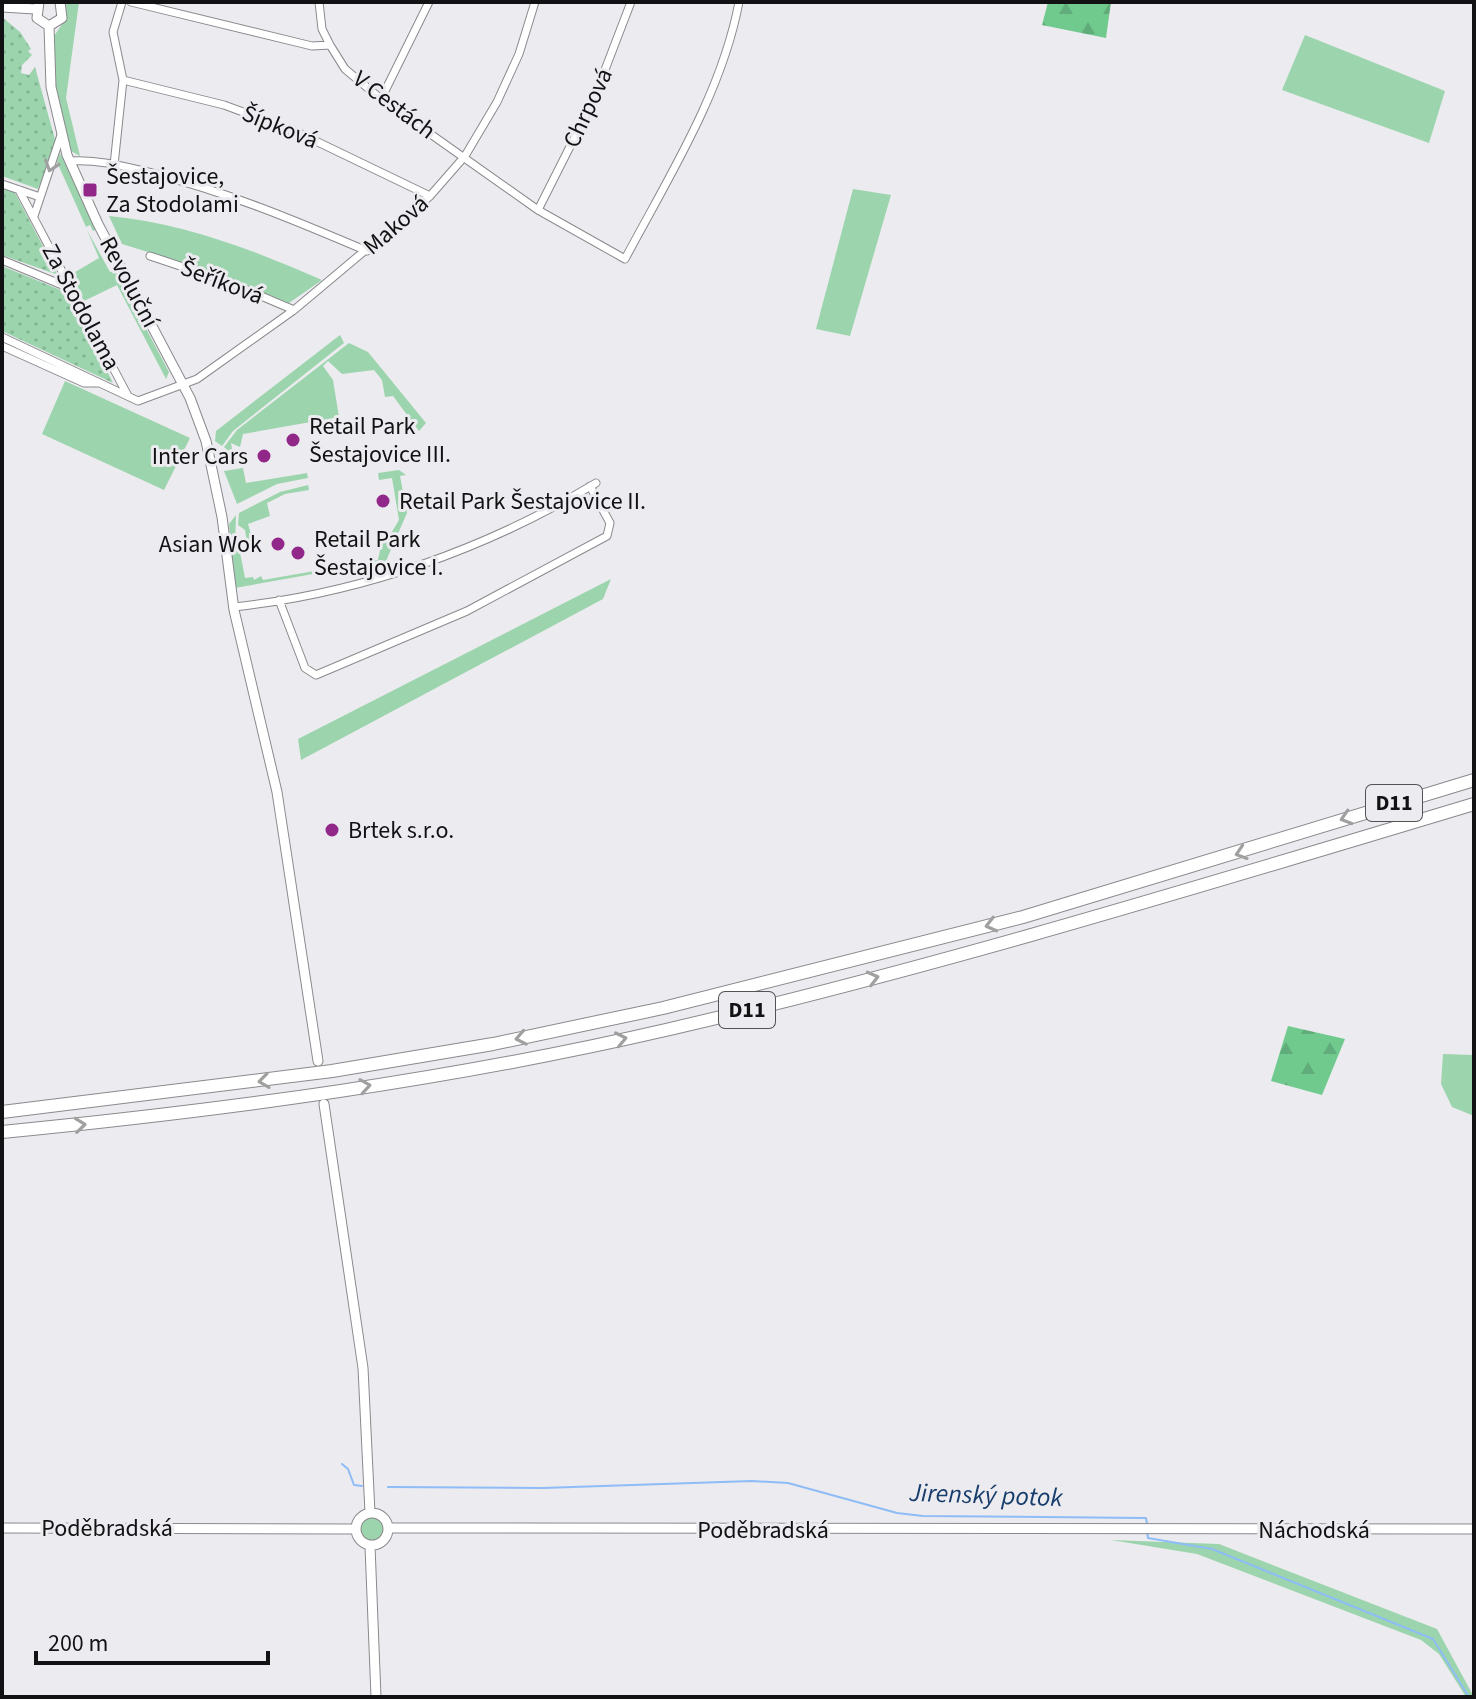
<svg xmlns="http://www.w3.org/2000/svg" width="1476" height="1699" viewBox="0 0 1476 1699" font-family="'Source Sans 3',sans-serif">
<style>
.grass{fill:#9cd5ad}
.forest{fill:url(#forest-firs)}
.garden{fill:url(#garden-dots)}
.lines{fill:none;stroke-linecap:round;stroke-linejoin:round}
.stream{stroke:#8ebcf7;stroke-width:2}
.street-casing{stroke:#8a898d;stroke-width:9}
.secondary-casing{stroke:#8a898d;stroke-width:11}
.highway-casing{stroke:#8a898d;stroke-width:14}
.street{stroke:#fff;stroke-width:7}
.secondary{stroke:#fff;stroke-width:9}
.highway{stroke:#fff;stroke-width:12}
.oneway{stroke:#a0a0a1}
.poi-dot{fill:#92278a;stroke:#ecebef;stroke-width:3}
.labels{text-anchor:middle;dominant-baseline:central;stroke-width:6;stroke-linejoin:round;paint-order:stroke}
.shield{fill:#ecebef;stroke:#535255;stroke-width:2}
.shield-label{font-size:22px;font-weight:bold;fill:#121113}
.street-label{font-size:24px;fill:#121113;stroke:#ecebef}
.poi-label{font-size:24px;fill:#121113;stroke:#ecebef;text-anchor:start}
.water-label{font-size:26px;font-style:italic;fill:#173d6c;stroke:#ecebef}
</style>
<defs>
<pattern id="forest-firs" width="22" height="20" patternUnits="userSpaceOnUse" patternTransform="scale(2)"><rect width="22" height="20" fill="#70ca8e"/><path d="M5 1l3.5 6h-7zM16 11l3.5 6h-7z" fill="#60ac7a"/></pattern>
<pattern id="garden-dots" width="8" height="8" patternUnits="userSpaceOnUse" patternTransform="scale(2)"><rect width="8" height="8" fill="#9cd5ad"/><path d="M2 2h.1M6 6h.1" fill="none" stroke="#85b694" stroke-width="1.8" stroke-linecap="round"/></pattern>
</defs>
<rect width="100%" height="100%" fill="#ecebef"/>
<!-- grass -->
<path class="grass" d="M65,2H79L66,98L80,156L69,150L54,81V36L67,17Z
M1305,35L1445,91L1429,143L1282,90Z
M60,153L97,229L93,231L90,225L86,227L57,162Z
M853,189L891,195L850,336L816,329Z
M109,216C184,223 253,250 322,280L289,303L203,269L122,244Z
M87,230L110,272L115,270L169,372L166,379L117,285L84,301L70,275L99,258Z
M340,335L344,343L233,431L222,446L215,441L216,431Z
M349,343L368,352L426,423L419,431L393,396L385,397L382,380L374,370L342,374L328,361L323,366L333,380L339,417L243,434L240,447L231,443L233,455L224,447L237,430Z
M65,381L190,438L164,490L42,434Z
M243,468L246,483L307,473L308,478L277,484L237,504L224,471Z
M399,470L406,475L400,476L407,513L386,561L235,588L229,524L236,515L235,547H239L245,578L253,577L254,580L261,576L263,580L378,560L382,541L387,540L399,520L392,478L379,480L378,473Z
M308,485L309,490L285,494L267,503L270,516L248,524L253,541L247,542L245,530L238,525L239,513L280,492Z
M611,579L603,599L301,760L298,739Z
M1443,1054L1474,1055V1116L1452,1107L1441,1084Z
M359 1529a12 12 0 1 1 24 0a12 12 0 1 1-24 0Z
M1111,1540L1219,1544L1437,1629L1474,1697H1466L1439,1654L1421,1640L1197,1554Z"/>
<!-- forest -->
<path class="forest" d="M1048,2H1111L1106,38L1042,25Z
M1288,1026L1345,1039L1322,1095L1271,1081Z"/>
<!-- garden -->
<path class="garden" d="M2,17L20,32L31,49L28,51L32,55L22,65L21,73L29,75L35,67L56,143L38,189L2,176Z
M2,187L14,191L58,275L2,255Z
M2,266L68,293L113,383L2,331Z"/>
<g class="lines">
<!-- stream -->
<path class="stream" d="M342,1464L348,1469L354,1485L362,1486
M388,1487L543,1488L752,1481L788,1483L897,1513L923,1516L1146,1518L1147,1524
M1147,1531L1148,1538L1212,1549L1433,1639L1469,1697"/>
<defs>
<path id="street" d="M131,2L312,46L330,45
M319,2L322,29L330,45L345,69L381,99L538,210L625,259C668,178 722,93 739,2
M123,80L224,105L297,132L430,196
M381,99L429,2
M70,161C96,159 123,166 148,172C225,191 294,220 367,251
M114,165L123,80L113,32L122,2
M2,184L40,197
M19,190L128,396
M538,210L593,101L631,2
M34,216L61,135
M150,256L228,282L294,310
M2,260L72,289
M2,337L138,401L197,379L294,310L430,196L465,156L497,102L519,54L535,2
M2,346L84,383H97
M279,600L305,668L316,675L467,611L607,536L610,523L590,486
M234,607C362,593 486,549 596,483"/>
<path id="secondary" d="M39,2L37,18L49,26L62,18L60,2
M2,7L35,9
M49,26L51,87L67,155L98,224L190,398L206,441L222,517L234,610L277,792L318,1061
M324,1104L363,1368L370,1513
M356 1529a16 16 0 1 1 32 0a16 16 0 1 1-32 0Z
M2,1528L355,1529
M388,1528L1474,1529
M370,1546L376,1697"/>
<path id="highway" d="M2,1112L332,1071L493,1044L663,1008L1023,917L1474,780
M2,1132C226,1110 450,1080 670,1029C941,966 1207,884 1474,804"/>
</defs>
<!-- street casing -->
<use href="#street" class="street-casing"/>
<!-- secondary casing -->
<use href="#secondary" class="secondary-casing"/>
<!-- highway casing -->
<use href="#highway" class="highway-casing"/>
<!-- street -->
<use href="#street" class="street"/>
<!-- secondary -->
<use href="#secondary" class="secondary"/>
<!-- highway -->
<use href="#highway" class="highway"/>
</g>
<!-- one-way arrows -->
<defs><path id="oneway-chevron" d="M-2-3.5L2.5 0L-2 3.5" fill="none" stroke-width="1.6" stroke-linecap="round" stroke-linejoin="round" transform="scale(2)"/></defs>
<g class="oneway">
<use href="#oneway-chevron" transform="translate(51 166) rotate(108)"/>
<use href="#oneway-chevron" transform="translate(1346 818) rotate(163)"/>
<use href="#oneway-chevron" transform="translate(1241 853) rotate(162)"/>
<use href="#oneway-chevron" transform="translate(991 925) rotate(166)"/>
<use href="#oneway-chevron" transform="translate(873 978) rotate(-14)"/>
<use href="#oneway-chevron" transform="translate(521 1038) rotate(169)"/>
<use href="#oneway-chevron" transform="translate(621 1039) rotate(-12)"/>
<use href="#oneway-chevron" transform="translate(264 1081) rotate(172)"/>
<use href="#oneway-chevron" transform="translate(365 1086) rotate(-9)"/>
<use href="#oneway-chevron" transform="translate(80 1125) rotate(-6)"/>
</g>
<!-- markers -->
<g class="poi-dot">
<rect x="82" y="182" width="16" height="16" rx="4"/>
<circle cx="293" cy="440" r="8"/>
<circle cx="264" cy="456" r="8"/>
<circle cx="383" cy="501" r="8"/>
<circle cx="278" cy="544" r="8"/>
<circle cx="298" cy="553" r="8"/>
<circle cx="332" cy="830" r="8"/>
</g>
<g class="labels">
<!-- shield labels -->
<g class="shield">
<rect x="1366" y="785" width="56" height="36" rx="6"/>
<rect x="719" y="992" width="56" height="36" rx="6"/>
</g>
<g class="shield-label">
<text x="1394" y="803">D11</text>
<text x="747" y="1010">D11</text>
</g>
<!-- street labels -->
<g class="street-label">
<text transform="translate(394 105) rotate(37)">V Cestách</text>
<text transform="translate(588 108) rotate(-65)">Chrpová</text>
<text transform="translate(280 127) rotate(22)">Šípková</text>
<text transform="translate(396 225) rotate(-41)">Maková</text>
<text transform="translate(129 282) rotate(62)">Revoluční</text>
<text transform="translate(222 282) rotate(21)">Šeříková</text>
<text transform="translate(81 307) rotate(62)">Za Stodolama</text>
<text x="107" y="1528">Poděbradská</text>
<text x="763" y="1530">Poděbradská</text>
<text x="1314" y="1530">Náchodská</text>
</g>
<!-- poi labels -->
<g class="poi-label">
<text x="106" y="176">Šestajovice,<tspan x="106" dy="28">Za Stodolami</tspan></text>
<text x="309" y="426">Retail Park<tspan x="309" dy="28">Šestajovice III.</tspan></text>
<text x="248" y="456" text-anchor="end">Inter Cars</text>
<text x="399" y="501">Retail Park Šestajovice II.</text>
<text x="314" y="539">Retail Park<tspan x="314" dy="28">Šestajovice I.</tspan></text>
<text x="262" y="544" text-anchor="end">Asian Wok</text>
<text x="348" y="830">Brtek s.r.o.</text>
</g>
<!-- water labels -->
<g class="water-label">
<text transform="translate(986 1495) rotate(2)">Jirenský potok</text>
</g>
</g>
<!-- border -->
<rect width="1476" height="1699" fill="none" stroke="#121113" stroke-width="8"/>
<!-- scale -->
<path d="M36 1651v12h232v-12" fill="none" stroke="#121113" stroke-width="4"/>
<text x="48" y="1651" font-size="24" fill="#121113" stroke="#ecebef" stroke-width="6" paint-order="stroke">200 m</text>
</svg>
